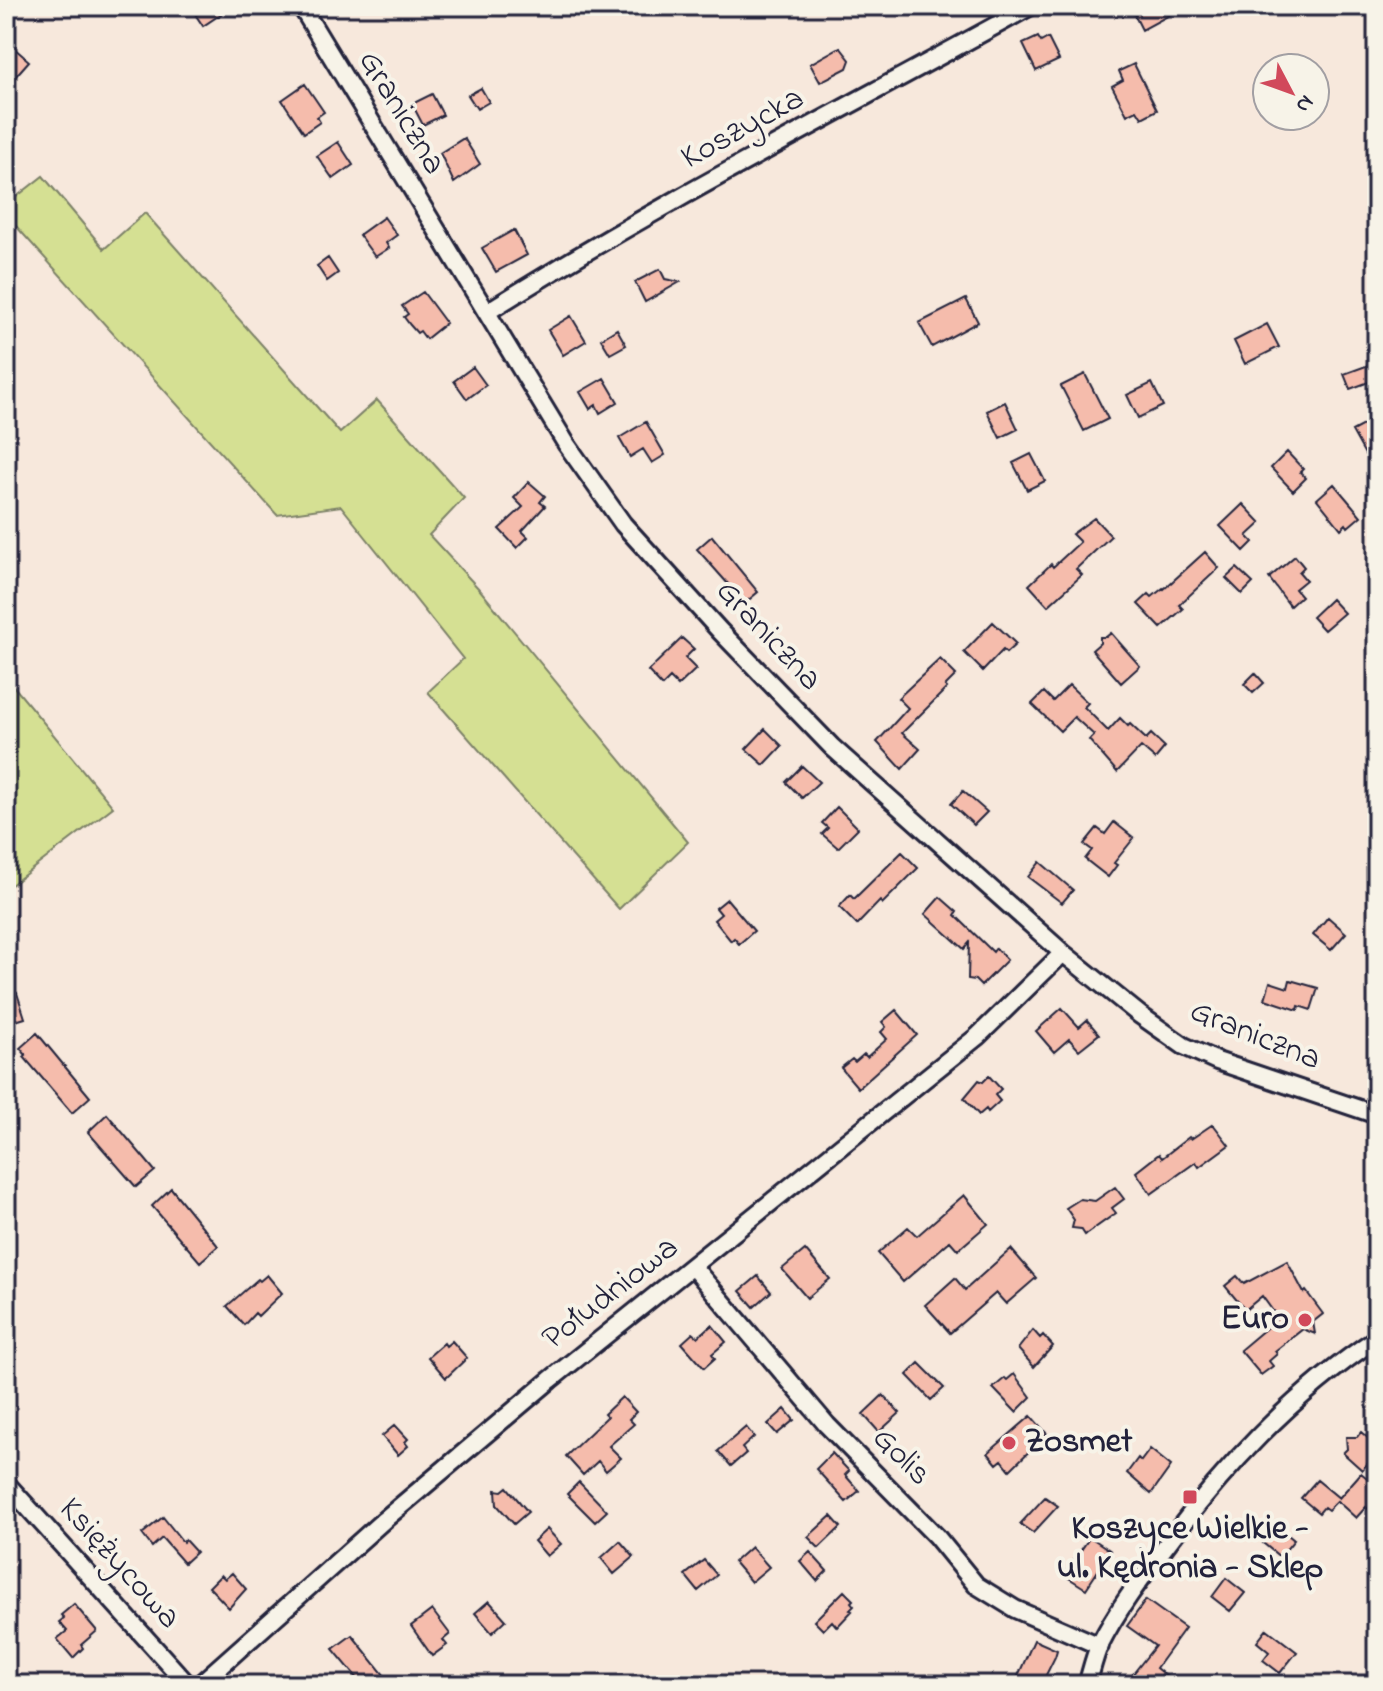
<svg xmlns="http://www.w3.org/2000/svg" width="1383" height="1691" viewBox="0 0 1383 1691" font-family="'Indie Flower',sans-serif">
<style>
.green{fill:#d5e093;stroke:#7c8167;stroke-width:2}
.building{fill:#f5bcac;stroke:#22223b;stroke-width:2}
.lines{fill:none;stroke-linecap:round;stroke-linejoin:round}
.minor-casing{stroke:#22223b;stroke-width:22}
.minor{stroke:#f7f3e8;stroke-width:16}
.poi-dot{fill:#d1495b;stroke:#f7f3e8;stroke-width:3}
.labels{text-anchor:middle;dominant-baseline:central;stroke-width:8;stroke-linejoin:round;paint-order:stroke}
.street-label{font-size:34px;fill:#22223b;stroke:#f7f3e8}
.poi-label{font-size:34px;font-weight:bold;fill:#22223b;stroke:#f7f3e8;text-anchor:end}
</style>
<rect width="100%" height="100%" fill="#f7e8dc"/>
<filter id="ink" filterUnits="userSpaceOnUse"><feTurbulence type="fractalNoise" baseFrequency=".0125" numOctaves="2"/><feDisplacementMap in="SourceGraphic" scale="16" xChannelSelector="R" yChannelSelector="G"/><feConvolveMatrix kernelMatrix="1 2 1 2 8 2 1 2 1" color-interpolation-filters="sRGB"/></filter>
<g filter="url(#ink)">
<!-- green -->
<path class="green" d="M43,176L104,249L145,213L340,433L377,400L464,498L429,535L480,590L688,842L619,909L428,692L463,659L341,506L277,515L6,215V205Z
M6,677L113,807L6,889Z"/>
<!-- building -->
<path class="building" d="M207,6H233L203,26L195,14Z
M1130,6H1186L1142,30Z
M1038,37L1041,42L1048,38L1059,60L1036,71L1023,44Z
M6,41L29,61L6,87Z
M840,47L850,60L847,68L820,82L810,64Z
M1134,64L1157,110L1142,118L1137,110L1127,115L1112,86L1123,80L1119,71Z
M305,84L324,112L317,117L320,122L304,133L282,100Z
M481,88L489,102L477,109L468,95Z
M432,94L443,115L423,125L412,104Z
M464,138L480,164L454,183L440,153Z
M338,142L353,165L333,179L317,156Z
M384,217L397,235L386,243L389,248L375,257L359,235Z
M514,230L527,255L496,272L482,248Z
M328,258L338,273L327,281L317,266Z
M660,269L665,279L680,282L645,302L635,282Z
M423,292L446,323L426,339L420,331L417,333L410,325L404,317L408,314L402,306Z
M966,299L978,322L932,347L919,323Z
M571,316L586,341L563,355L548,330Z
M1267,324L1279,347L1245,364L1234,341Z
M617,329L626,345L610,354L601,339Z
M1377,362V379L1350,389L1344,374Z
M473,367L486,385L467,399L454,381Z
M1085,374L1108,419L1084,431L1061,386Z
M604,378L618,402L600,413L596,405L590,409L580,392Z
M1152,383L1163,406L1138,418L1127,395Z
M1005,402L1018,429L1000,438L987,411Z
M646,422L665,455L652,463L643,449L630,457L619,438Z
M1365,424L1377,445V476L1352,431Z
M1287,452L1303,469L1300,472L1306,478L1293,491L1271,468Z
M1031,454L1045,481L1027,490L1013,463Z
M529,482L545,496L540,502L545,506L522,531L528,537L517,548L499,529L523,507L514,498Z
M1334,484L1361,516L1348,527L1346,524L1341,529L1317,499Z
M1243,504L1261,523L1247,536L1253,542L1244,551L1220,526Z
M1094,518L1111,536L1076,569L1082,575L1048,606L1029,585L1051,564L1053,567L1080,542L1072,534Z
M712,536L758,592L745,603L697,549Z
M1205,552L1219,568L1179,605L1183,609L1161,628L1138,604L1149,594L1152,597L1163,588L1164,589Z
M1295,556L1304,567L1299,572L1306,580L1295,589L1301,596L1290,606L1269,578Z
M1237,568L1253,583L1242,594L1226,578Z
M1331,599L1344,613L1324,630L1312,617Z
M993,622L1016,644L1006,653L1003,650L983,671L964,652Z
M1111,633L1140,666L1121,683L1092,650L1100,643V637H1106Z
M682,638L694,649L685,658L696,669L678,686L670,678L662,686L648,671Z
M940,659L956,675L945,686L947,688L902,733L920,749L902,769L877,742L908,708L898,698Z
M1255,673L1264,683L1253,693L1244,684Z
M1069,685L1088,703L1084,707L1108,731L1120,718L1128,726L1130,724L1146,739L1151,734L1165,747L1155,759L1141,747L1117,772L1089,740L1094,735L1074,717L1060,731L1032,704L1044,692L1053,701Z
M765,729L782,746L764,765L746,749Z
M802,766L819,782L802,798L786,782Z
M963,791L987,812L974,825L951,804Z
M837,807L858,828L838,848L822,834L828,828L822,823Z
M1114,822L1134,838L1114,863L1117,865L1108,877L1085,859L1092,850L1084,844L1097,828L1105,834Z
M902,852L918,868L882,904L880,901L857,925L839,907L850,895L854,899Z
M1040,862L1073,890L1062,903L1028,877Z
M940,897L957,912L955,915L993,952L996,948L1007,960L981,986L975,980L968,979L969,943L964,949L925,914Z
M727,899L754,931L739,944L734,938L731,941L714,920L721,914L716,908Z
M1328,917L1346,933L1331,950L1313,935Z
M1290,980L1318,988L1311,1010L1299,1006L1298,1010L1265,999L1270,982L1288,988Z
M17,993L25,1018L6,1024V998Z
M1062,1008L1079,1027L1087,1020L1099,1034L1079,1050L1069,1039L1054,1052L1036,1031Z
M896,1010L917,1035L858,1088L841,1068L852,1059L855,1062L864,1054L867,1057L887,1039L881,1032L886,1027L882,1022Z
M37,1033L90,1097L72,1113L24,1057L26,1055L20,1048Z
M989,1076L1001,1089L995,1095L1000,1101L988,1112L986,1109L979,1115L964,1098L979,1080L983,1082Z
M107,1114L155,1171L136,1187L88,1132Z
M1213,1124L1229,1145L1199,1167L1196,1162L1151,1194L1136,1172L1159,1154L1162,1158L1189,1137L1191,1139Z
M1115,1187L1124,1199L1112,1208L1116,1213L1085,1235L1081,1229L1072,1228L1074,1220L1066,1208L1080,1199L1095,1201Z
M171,1188L218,1246L200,1262L152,1206Z
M964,1195L988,1224L958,1250L950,1241L903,1282L878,1253L908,1227L917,1236Z
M1011,1249L1036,1278L1006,1304L996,1293L950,1333L925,1305L955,1278L965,1290Z
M805,1250L830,1279L807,1298L782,1269Z
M1287,1261L1304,1293L1306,1291L1323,1314L1313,1322L1315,1334L1303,1329L1275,1351L1277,1354L1269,1361L1273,1366L1261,1375L1240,1350L1278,1318L1262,1296L1245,1310L1225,1286L1237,1276L1244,1284Z
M267,1275L282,1293L258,1316L255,1313L244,1325L227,1306L258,1279L260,1281Z
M758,1276L771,1292L754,1307L740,1291Z
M712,1325L726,1342L712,1354L715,1358L704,1368L682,1343L693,1333L698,1337Z
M1033,1330L1040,1338L1043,1335L1053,1346L1034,1367L1018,1349Z
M452,1341L467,1358L446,1378L428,1357L444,1343L446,1346Z
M919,1363L944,1388L931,1400L907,1375Z
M1014,1374L1031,1397L1016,1412L993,1388L1005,1378L1007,1380Z
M883,1395L900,1413L879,1432L863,1414Z
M622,1397L636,1412L629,1419L634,1424L609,1446L621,1458L606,1471L598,1461L583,1475L566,1456L607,1417L604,1414Z
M785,1409L794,1420L777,1434L768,1424Z
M1031,1416L1047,1434L1010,1470L1002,1460L997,1464L988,1453Z
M395,1425L408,1439L405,1442L408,1446L398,1455L382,1436Z
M746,1427L754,1437L742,1448L746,1453L731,1466L718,1451Z
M1361,1432L1377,1446V1453L1362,1470L1343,1453L1347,1449L1346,1437H1357Z
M1150,1449L1171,1466L1151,1494L1127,1473L1138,1458L1141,1461Z
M832,1453L849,1471L845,1475L859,1491L846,1502L816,1469Z
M1361,1473L1377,1486V1517L1366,1507L1356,1518L1337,1501L1328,1510L1324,1507L1319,1513L1301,1498L1317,1480L1339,1498Z
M579,1482L607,1511L595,1522L567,1494Z
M507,1487L528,1512L514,1524L497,1505L496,1490L502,1491Z
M1045,1497L1058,1506L1033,1533L1020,1524Z
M831,1516L841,1527L819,1548L808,1537Z
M163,1517L183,1542L185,1540L196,1552L184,1563L162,1538L152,1547L142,1534Z
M1277,1526L1294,1540L1280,1557L1263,1543Z
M547,1529L561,1544L547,1556L534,1541Z
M1090,1537L1111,1551L1086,1589L1064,1575Z
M620,1541L634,1557L614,1574L601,1558Z
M751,1547L769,1567L751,1582L734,1562Z
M810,1552L827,1571L817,1581L800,1561Z
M704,1560L717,1575L698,1591L685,1575Z
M232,1573L246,1589L229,1608L209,1587L221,1575L225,1579Z
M1226,1578L1245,1593L1230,1611L1212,1597Z
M844,1591L853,1600L851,1602L854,1606L850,1610L852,1611L837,1627L832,1621L823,1630L814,1621Z
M1146,1600L1185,1628L1156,1668L1177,1685H1137L1129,1679L1155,1646L1127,1626Z
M489,1601L506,1620L492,1633L475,1613Z
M74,1604L97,1631L81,1645L83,1648L73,1658L57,1639L67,1631L59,1622L64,1618L61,1615Z
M432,1610L450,1634L443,1640L447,1645L432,1656L411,1626Z
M1267,1629L1297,1652L1280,1673L1263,1660L1269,1652L1257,1642Z
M352,1635L385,1676L374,1685H363L333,1649Z
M1034,1640L1057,1650L1055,1657L1041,1685H1014Z"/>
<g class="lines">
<defs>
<path id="minor" d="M301,6L567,445L623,524L720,631L832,747L1063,953L1140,1015L1184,1046L1217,1061L1377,1115
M487,312C663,201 849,107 1031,6
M693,1267L827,1425L936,1536L976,1585L1015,1609L1100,1646
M6,1483L188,1685
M199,1685L384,1520L550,1380L978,1036L1063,953
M1087,1685C1091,1672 1094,1657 1100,1644C1116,1612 1139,1581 1161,1552C1222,1470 1291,1395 1377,1338"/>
</defs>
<!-- minor casing -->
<use href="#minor" class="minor-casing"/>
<!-- minor -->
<use href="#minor" class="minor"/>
</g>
</g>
<!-- markers -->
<g class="poi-dot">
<circle cx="1305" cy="1320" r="8"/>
<circle cx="1009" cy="1443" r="8"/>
<rect x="1182" y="1489" width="16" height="16" rx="4"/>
</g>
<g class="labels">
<!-- street labels -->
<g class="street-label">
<text transform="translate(401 113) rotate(59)">Graniczna</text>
<text transform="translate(743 129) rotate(-29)">Koszycka</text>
<text transform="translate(768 636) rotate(47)">Graniczna</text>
<text transform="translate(1255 1036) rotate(22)">Graniczna</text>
<text transform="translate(611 1294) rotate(-38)">Południowa</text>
<text transform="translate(901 1457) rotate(45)">Golis</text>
<text transform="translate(119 1564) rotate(48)">Księżycowa</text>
</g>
<!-- poi labels -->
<g class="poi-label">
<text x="1289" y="1320">Euro</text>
<text x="1025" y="1443" text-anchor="start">Zosmet</text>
<text x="1190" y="1530" text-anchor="middle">Koszyce Wielkie -<tspan x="1190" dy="39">ul. Kędronia - Sklep</tspan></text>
</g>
</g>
<!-- margin -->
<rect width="1383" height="1691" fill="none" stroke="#f7f3e8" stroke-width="32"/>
<rect x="16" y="16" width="1351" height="1659" fill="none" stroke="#22223b" stroke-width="3" filter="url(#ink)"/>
<!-- north arrow -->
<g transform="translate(1291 92) rotate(131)"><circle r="38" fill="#f7f3e8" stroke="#a29fa3" stroke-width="2"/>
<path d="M0-6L14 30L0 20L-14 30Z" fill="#d1495b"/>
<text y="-12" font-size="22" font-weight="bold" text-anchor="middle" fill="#22223b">N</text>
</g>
</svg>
